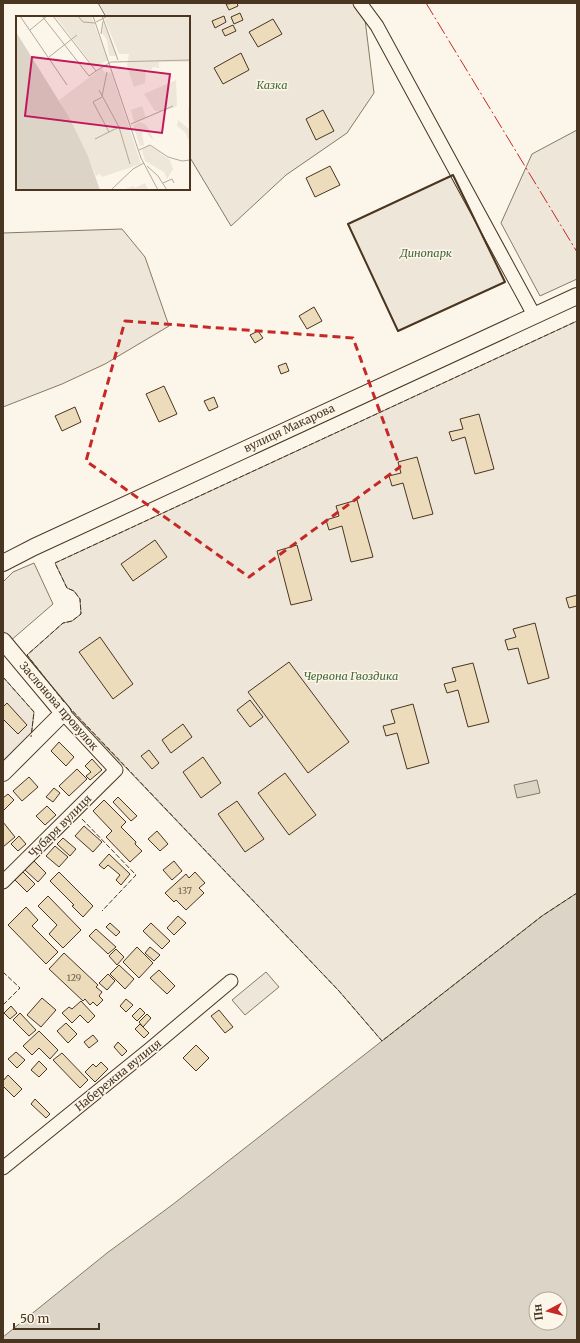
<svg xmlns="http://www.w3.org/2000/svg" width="580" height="1343" viewBox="0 0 580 1343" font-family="Merriweather,serif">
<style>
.green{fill:#ede6d9;stroke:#887966}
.water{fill:#dcd4c6;stroke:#887966;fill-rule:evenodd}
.building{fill:#ecdcbc;stroke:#4a3520}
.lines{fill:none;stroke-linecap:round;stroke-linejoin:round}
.minor-casing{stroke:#4a3520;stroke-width:15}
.major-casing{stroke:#4a3520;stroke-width:18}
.minor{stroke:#fbf6e9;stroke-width:13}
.major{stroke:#fbf6e9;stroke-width:16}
.fence{stroke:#4a3520;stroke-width:1;stroke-dasharray:5 2;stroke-linecap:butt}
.wall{stroke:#4a3520;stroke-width:2}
.power{stroke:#c62828;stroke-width:1;stroke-dasharray:14 3 2 3;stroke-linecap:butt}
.marked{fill:none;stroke:#c62828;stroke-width:3;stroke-dasharray:8 5;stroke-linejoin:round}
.labels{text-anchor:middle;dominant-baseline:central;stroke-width:3;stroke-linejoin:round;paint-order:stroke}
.number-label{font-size:9px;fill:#725f47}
.park-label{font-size:11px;font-style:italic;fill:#436837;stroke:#fbf6e9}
.street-label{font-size:11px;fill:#4a3520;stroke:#fbf6e9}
.inset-road{fill:none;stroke:#b4a999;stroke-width:1}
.view{fill:#c2185b;fill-opacity:0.15;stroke:#c2185b;stroke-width:2}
.inset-edge{fill:none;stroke:#4a3520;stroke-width:2}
</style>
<rect width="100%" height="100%" fill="#fbf6e9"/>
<!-- green -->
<path class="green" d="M98,3H363L374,93L347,133L286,175L231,226L189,156V17H106Z
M577,130V279L540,296L501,223L532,154Z
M453,175L505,282L398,331L348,224Z
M122,229L145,257L169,326L105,364L62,384L3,407V233Z
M577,321V893L542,916L382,1041L339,991L68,707L27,655L63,623L72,621L81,614L80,599L74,591L67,588L55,563Z
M34,563L53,604L9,642L3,635V582L13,572Z
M3,677L34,712L31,738L3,765Z
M266,972L279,987L245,1015L232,1000Z"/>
<!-- water -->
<path class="water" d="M537,780L540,793L517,798L514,785Z
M577,893V1340H3V1337L107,1253L172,1205L542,916ZM536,1299H560V1323H536Z"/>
<!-- building -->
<path class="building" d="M237,3L238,6L229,10L226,4Z
M240,13L243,20L234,24L231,17Z
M224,16L226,22L215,28L212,21Z
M273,19L282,34L258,47L249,32Z
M233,25L236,31L225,36L222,30Z
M241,53L249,70L223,84L214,68Z
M323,110L334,131L316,140L306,119Z
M330,166L340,185L315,197L306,178Z
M314,307L322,321L307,329L299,316Z
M258,331L263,338L255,343L250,335Z
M286,363L289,371L281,374L278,366Z
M164,386L177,414L159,422L146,394Z
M214,397L218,407L209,411L204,401Z
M75,407L81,422L62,431L55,416Z
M479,414L494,469L475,474L465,437L452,441L449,432L463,429L460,419Z
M417,457L433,514L413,519L403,483L392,486L389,476L401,473L398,462Z
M357,500L373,557L351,562L342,526L329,530L326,520L339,516L336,506Z
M155,540L167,557L133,581L121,564Z
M297,545L312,600L291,605L277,551Z
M577,595V606L569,608L566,598Z
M535,623L549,678L528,684L518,648L508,650L505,640L516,637L513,629Z
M100,637L133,684L113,699L79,652Z
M289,662L349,742L308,773L248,692Z
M473,663L489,722L468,727L458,690L447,693L444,684L456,681L452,668Z
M250,700L263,717L250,727L237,710Z
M7,703L27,725L18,734L3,719V707Z
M413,704L429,763L407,769L397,733L386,736L383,726L395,723L391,710Z
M183,724L192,737L171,753L162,740Z
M59,742L74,757L66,766L51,751Z
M149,750L159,763L152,769L141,756Z
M203,757L221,783L201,798L183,772Z
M92,759L102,770L90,780L86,776L91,772L85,766Z
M77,769L87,779L69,796L59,786Z
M285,773L316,815L289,835L258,793Z
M29,777L38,787L22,801L13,791Z
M54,788L60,793L53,802L46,797Z
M8,794L14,800L3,811V798Z
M118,797L137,816L131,821L113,802Z
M104,800L126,822L121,827L136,842L135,844L142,851L130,862L106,837L112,831L93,811Z
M237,801L264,839L245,852L218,814Z
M47,806L56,815L45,825L36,816Z
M3,822L15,837L3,847Z
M84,826L102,842L93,852L75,836Z
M157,831L168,844L160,851L148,839Z
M19,836L26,844L18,851L11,844Z
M63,838L76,849L70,856L57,844Z
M55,846L68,857L59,867L46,856Z
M109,854L130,874L121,885L116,880L120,875L108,865L104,869L99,865Z
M34,861L46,873L38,882L25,870Z
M174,861L182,871L172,880L163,870Z
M23,872L35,884L27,892L15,880Z
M59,872L93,906L83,917L72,906L74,905L50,881Z
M195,872L205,883L199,888L204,893L186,910L176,900L174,902L165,893L186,874L189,878Z
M48,896L81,930L63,948L49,934L57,925L38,906Z
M26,907L38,920L32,926L58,952L46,964L8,925Z
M178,916L186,923L174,935L167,928Z
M110,923L120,932L116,936L106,927Z
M151,923L170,941L162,949L143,931Z
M96,929L116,947L108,954L89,936Z
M137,947L153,963L139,978L123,962Z
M150,947L160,955L154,961L145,953Z
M116,949L124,957L117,965L109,956Z
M64,953L98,985L96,987L102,992L99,996L103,1000L97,1006L93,1002L90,1005L85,999L83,1001L49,969Z
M119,965L134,979L125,989L110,974Z
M159,970L175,986L167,994L150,978Z
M108,974L115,981L107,990L99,983Z
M42,998L56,1010L41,1027L27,1015Z
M126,999L133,1005L126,1012L120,1006Z
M81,1001L95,1016L88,1023L80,1015L72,1023L62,1013L69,1007L72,1009Z
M11,1006L17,1013L10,1019L4,1013Z
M140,1008L145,1013L137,1021L132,1016Z
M219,1010L233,1027L225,1033L211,1016Z
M20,1013L36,1030L29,1036L13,1020Z
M147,1014L151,1018L143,1027L139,1022Z
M66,1023L77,1034L68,1043L57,1031Z
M140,1024L149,1033L144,1038L135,1029Z
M39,1031L58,1050L50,1059L39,1048L32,1055L23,1046Z
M93,1035L98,1041L89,1048L84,1042Z
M118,1042L127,1051L122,1056L114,1047Z
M196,1045L209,1058L196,1071L183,1058Z
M16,1052L25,1060L17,1068L8,1059Z
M62,1053L88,1080L80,1088L53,1060Z
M39,1061L47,1069L39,1077L31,1070Z
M101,1062L108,1069L95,1082L85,1072L93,1064L96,1067Z
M8,1075L22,1089L14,1097L3,1086V1081Z
M35,1099L50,1114L46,1118L31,1104Z"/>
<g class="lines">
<defs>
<path id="minor" d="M360,3L377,26L534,315
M3,882L116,770L63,713
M3,1168L150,1049L231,981"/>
<path id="major" d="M3,563L34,547L577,296
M3,641L63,713L3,773"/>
</defs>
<!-- minor casing -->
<use href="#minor" class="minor-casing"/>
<!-- major casing -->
<use href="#major" class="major-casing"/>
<!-- minor -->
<use href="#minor" class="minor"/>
<!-- major -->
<use href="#major" class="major"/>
<!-- fence -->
<path class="fence" d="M3,677L34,712L31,737
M64,702L27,655L63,623L72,621L81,614L80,599L74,591L67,588L55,563L577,321
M68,706L339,991L382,1041L542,916L577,893
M82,819L136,875L102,911
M3,972L20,988L3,1005"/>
<!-- wall -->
<path class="wall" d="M453,175L505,282L398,331L348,224Z"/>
<!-- power -->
<path class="power" d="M426,3L577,252"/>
</g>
<!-- marked area -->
<path class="marked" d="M125,321L353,338L400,467L249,577L86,461Z"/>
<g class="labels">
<!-- number labels -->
<g class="number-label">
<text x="185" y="890">137</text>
<text x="74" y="977">129</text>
</g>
<!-- park labels -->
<g class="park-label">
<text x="272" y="85">Казка</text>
<text x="426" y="253">Динопарк</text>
<text x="351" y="676">Червона Гвоздика</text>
</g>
<!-- street labels -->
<g class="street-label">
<text transform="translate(289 428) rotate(-25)">вулиця Макарова</text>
<text transform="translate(59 706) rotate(49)">Заслонова провулок</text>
<text transform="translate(60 826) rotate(-45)">Чубаря вулиця</text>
<text transform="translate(118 1075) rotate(-39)">Набережна вулиця</text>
</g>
</g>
<!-- overview -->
<g transform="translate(16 16)">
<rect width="174" height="174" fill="#fbf6e9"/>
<path d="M39,0H75L92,44L78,51ZM94,0H174V46H143V52L137,51L135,54L130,53L129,67L118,71L111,50L113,38H103L89,4ZM88,7L101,38L100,40H93L91,24L86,17ZM86,52L90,58L95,56L125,148L86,161L84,158L80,160L72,140L43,84ZM160,64L161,90L149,95H139L128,78ZM126,90L130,102L118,106L115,94ZM172,91L174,96V127L169,116L161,110L162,104L173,113ZM125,106L131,110L138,125L129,115L126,116L128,129L124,130L117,109ZM133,129L154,144L157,153L151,163L148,156L129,145L126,134ZM129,167L132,174H106L118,170L119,172Z" fill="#ede6d9"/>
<path d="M0,16L53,101L72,140L84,174H0Z" fill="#dcd4c6"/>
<path class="inset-road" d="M4,0L51,69M26,0L73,60L80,55M37,0L80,55L95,46M62,0L67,6L79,7M77,0L125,142L142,174M86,0L102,44M80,6L92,0M14,14L31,0M85,18L87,5M33,41L61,19M95,46L174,44M83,74L103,111L114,148M86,80L91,56M86,81L77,86L93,116M115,108L157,90M79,123L103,111M123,134L134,129L152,141L166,145L174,144M131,150L142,160L151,174M147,167L156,163L158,167M95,174L117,153L128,147"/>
<path class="view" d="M16,41L154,58L146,117L9,100Z"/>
<rect width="174" height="174" class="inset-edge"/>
</g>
<!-- border -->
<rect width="580" height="1343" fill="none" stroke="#4a3520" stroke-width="8"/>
<!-- north arrow -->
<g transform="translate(548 1311) rotate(263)"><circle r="19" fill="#fbf6e9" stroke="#b4a999"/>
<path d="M0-3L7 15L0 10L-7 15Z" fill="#c62828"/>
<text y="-6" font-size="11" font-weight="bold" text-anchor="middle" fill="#4a3520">Пн</text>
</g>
<!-- scale -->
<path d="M14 1323v6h85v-6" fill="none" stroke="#4a3520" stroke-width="2"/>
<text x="20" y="1323" font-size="12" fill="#4a3520" stroke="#fbf6e9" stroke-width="3" paint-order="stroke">50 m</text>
</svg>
